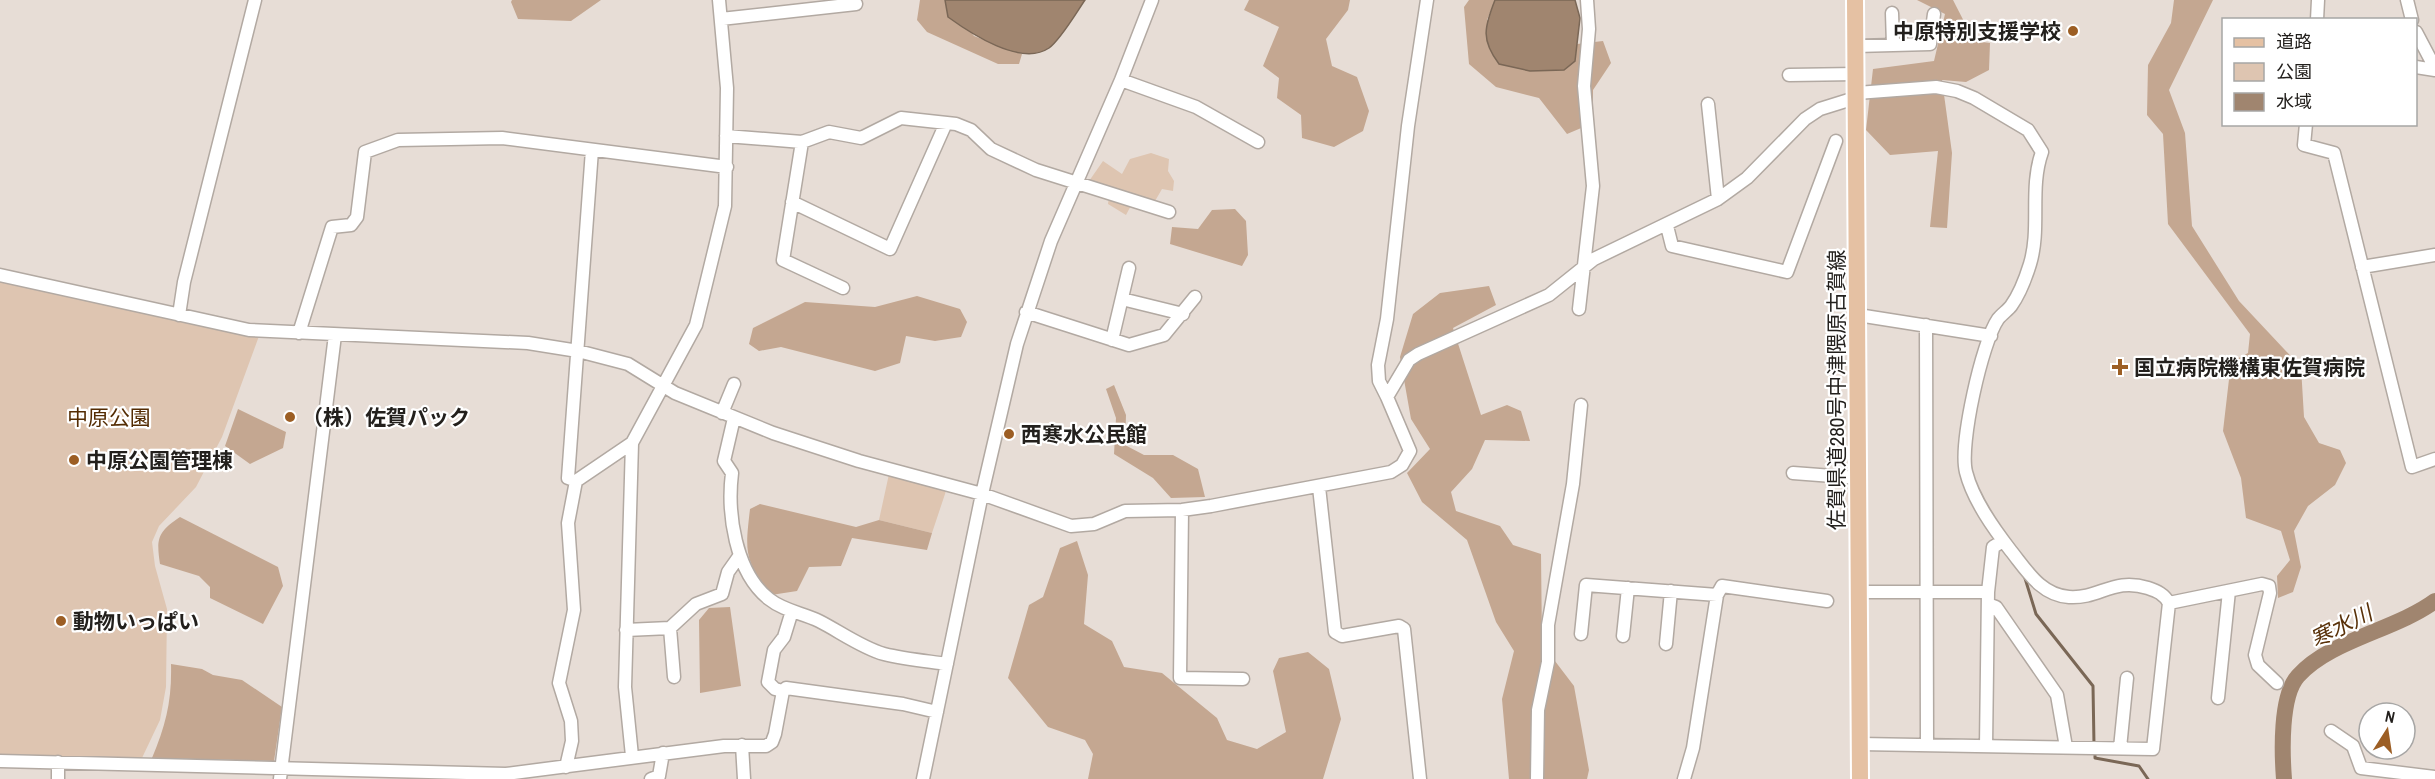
<svg xmlns="http://www.w3.org/2000/svg" width="2435" height="779" viewBox="0 0 2435 779" font-family="'Archivo Narrow','Noto Sans JP',sans-serif">
<style>
.green{fill:#dec5b1}
.forest{fill:#c4a791}
.water{fill:#a0856f;stroke:#7a6756;stroke-width:1.5}
.lines{fill:none;stroke-linecap:round;stroke-linejoin:round}
.stream{stroke:#7a6756;stroke-width:3}
.river{stroke:#a0856f;stroke-width:16}
.minor-casing{stroke:#b2a9a2;stroke-width:15}
.major-casing{stroke:#fff;stroke-width:20}
.minor{stroke:#fff;stroke-width:12}
.major{stroke:#e5c1a3;stroke-width:16}
.poi-dot{fill:#9c5e24;stroke:#fff;stroke-width:2}
.labels{text-anchor:middle;dominant-baseline:central;stroke-width:4.5;stroke-linejoin:round;paint-order:stroke}
.poi-label{font-size:21px;font-weight:bold;fill:#23201d;stroke:#fff;text-anchor:start}
.street-label{font-size:21px;fill:#23201d;stroke:#fff}
.park-label{font-size:21px;fill:#542c03;stroke:#fff}
.water-label{font-size:22px;font-style:italic;fill:#593109;stroke:#fff}
</style>
<rect width="100%" height="100%" fill="#e7ddd6"/>
<!-- green -->
<path class="green" d="M1151,153L1169,159L1168,171L1174,181L1173,191L1162,189L1155,201L1136,196L1126,215L1108,204L1110,189L1087,184L1103,161L1122,174L1130,159Z
M0,280L259,336L222,437L196,487L159,526L152,542L155,566L167,609L166,687L160,720L142,758L0,755Z
M889,474L946,491L932,533L879,520Z"/>
<!-- forest -->
<path class="forest" d="M512,0H601L571,21L518,19L511,2Z
M920,0H945L974,36L1022,54L1019,64H998L927,32L917,20Z
M1249,0H1350L1348,10L1326,39L1332,66L1357,77L1369,111L1363,131L1334,147L1302,138L1301,115L1277,98L1279,78L1263,66L1279,27L1244,10Z
M1469,0H1495L1487,20L1575,61L1577,44L1603,41L1611,63L1593,90V123L1567,134L1539,98L1496,87L1469,64L1464,7Z
M1917,0H1953L1974,41L1990,43L1989,70L1966,82L1942,80L1952,153L1947,228L1930,227L1938,151L1890,155L1866,130L1873,69L1934,61L1945,14Z
M2174,0H2213L2169,90L2185,133L2192,226L2239,301L2301,367L2304,417L2319,443L2340,450L2346,463L2335,485L2308,506L2294,531L2301,567L2293,592L2278,598L2277,576L2290,560L2281,531L2246,518L2241,478L2223,431L2231,362L2248,353L2250,334L2168,224L2163,134L2147,115L2148,65L2171,23Z
M1235,209L1246,221L1248,255L1242,266L1170,244L1172,227L1198,229L1212,210Z
M1489,286L1496,305L1453,328L1481,415L1507,405L1521,411L1530,441L1485,440L1472,469L1451,492L1456,511L1500,526L1513,545L1541,554L1542,644L1574,686L1589,770L1587,779H1509L1502,699L1514,651L1496,622L1467,540L1422,502L1407,473L1430,449L1411,419L1400,357L1413,314L1440,293Z
M917,296L960,309L967,322L961,337L935,341L906,336L900,363L875,371L781,347L759,351L749,344L753,328L805,302L875,307Z
M1114,385L1126,415L1125,445L1144,455H1173L1198,469L1205,497L1171,498L1153,478L1114,454L1116,418L1106,389Z
M238,409L286,432L283,448L250,464L225,446Z
M760,504L856,527L879,520L932,533L927,550L852,538L841,566L809,567L797,591L771,595C744,559 745,553 750,509Z
M180,517L278,567L283,586L263,624L210,598V587L199,576L160,564C156,538 158,532 180,517Z
M1077,541L1088,575L1084,624L1112,641L1124,667L1162,673L1217,718L1227,740L1257,749L1286,732L1273,671L1279,658L1308,652L1329,669L1341,719L1323,779H1088L1093,754L1085,740L1048,727L1008,678L1029,605L1043,597L1060,548Z
M730,607L741,686L700,693L699,620L709,608Z
M171,664L202,669L213,675L242,680L282,707L274,761L152,758C166,725 172,700 171,664Z"/>
<!-- water -->
<path class="water" d="M945,0H1085C1076,13 1061,39 1049,48C1021,67 970,33 948,17Z
M1495,0H1575L1580,18L1575,61L1564,70L1530,71L1499,64C1481,40 1484,28 1495,0Z"/>
<g class="lines">
<!-- stream -->
<path class="stream" d="M2024,575L2036,614L2093,686L2094,745
M2095,752V758L2139,766L2148,779"/>
<!-- river -->
<path class="river" d="M2284,779C2282,753 2280,696 2298,676C2330,640 2396,630 2435,601"/>
<defs>
<path id="minor" d="M2407,0L2412,20
M1892,13L1893,45
M721,19L856,4
M2317,20L2318,0
M2416,32L2435,68
M1856,46L1930,44L1934,14
M2416,67L2435,70
M1789,75L1857,74
M1121,80L1196,107L1258,142
M1708,104L1718,199
M2306,124L2304,145L2334,153L2412,467L2435,459
M726,136L802,142L829,132L861,138L901,118L956,124L971,130L991,149L1036,170L1169,212
M802,142L783,260L843,288
M592,150L568,478L576,481L632,443
M792,202L890,249L946,123
M1667,226L1672,246L1787,272L1836,141
M2362,267L2435,255
M0,275L249,330L528,343L578,351L628,364L675,393L773,433L859,461L982,494L1071,526L1094,524L1125,511L1182,510L1211,506L1391,472L1402,465L1410,451L1387,397L1409,360L1418,354L1549,295L1594,259L1718,199L1747,178L1805,119L1820,109L1852,99L1857,93L1936,87L1957,91L1974,98L2028,130L2042,152C2029,188 2041,228 2030,264C2026,277 2019,295 2011,306C2008,310 2002,314 1998,319C1982,342 1959,445 1966,472C1973,500 1994,529 2011,551C2027,571 2041,595 2069,597C2100,599 2113,577 2148,588C2157,591 2164,594 2169,603
M1122,299L1183,314
M1579,309L1593,186L1584,86L1589,29L1587,0
M1026,312L1129,345L1164,335L1195,297
M179,315L184,282L255,0
M1858,315L1991,336
M1926,325L1927,745
M299,333L332,227L351,225L357,217L365,152L398,140L502,138L727,167
M1112,340L1129,268
M1387,397L1379,381L1378,365L1387,319L1408,126L1427,0
M722,413L734,384
M734,418L724,461L732,473C727,513 735,572 769,599C784,611 803,613 819,621C839,631 862,648 884,654C904,659 926,661 947,664
M1793,473L1859,478
M1319,487L1335,632L1342,636L1399,626L1404,629L1420,779
M1182,510L1180,678L1243,679
M1859,592H1988
M1988,604L1996,607L2057,695L2066,747
M670,628L674,677
M626,630L670,628L696,604L722,594L728,572L740,555
M1581,634L1586,585L1717,595
M1623,636L1628,588
M1666,644L1671,591
M783,691L775,689L768,682L774,650L784,637L792,611
M2218,698L2229,591
M2331,731L2353,746L2361,768L2435,777
M1860,744L2153,749L2169,603L2262,584L2269,586L2270,593L2255,655L2258,665L2277,683
M742,745L744,779
M1986,746L1988,592L1993,547L2003,541
M2120,748L2127,678
M632,756L625,687L632,443L696,325L725,206L727,88L719,0
M0,761L506,774L724,746H766L772,742L775,734L783,691L786,688L903,704L937,712
M566,767L572,741L571,721L559,683L574,610L568,523L576,481
M58,779V762
M280,779L335,335
M651,779L659,776L663,753
M923,779L982,494L1017,344L1051,241L1121,80L1152,0
M1537,779L1538,710L1548,662V625L1573,484L1581,405
M1684,779L1693,748L1717,595L1722,586L1827,601"/>
<path id="major" d="M1855,0L1860,779"/>
</defs>
<!-- minor casing -->
<use href="#minor" class="minor-casing"/>
<!-- major casing -->
<use href="#major" class="major-casing"/>
<!-- minor -->
<use href="#minor" class="minor"/>
<!-- major -->
<use href="#major" class="major"/>
</g>
<!-- markers -->
<g class="poi-dot">
<circle cx="2073" cy="31" r="6"/>
<path d="M2117 358h6v6h6v6h-6v6h-6v-6h-6v-6h6z"/>
<circle cx="290" cy="417" r="6"/>
<circle cx="1009" cy="434" r="6"/>
<circle cx="74" cy="460" r="6"/>
<circle cx="61" cy="621" r="6"/>
</g>
<g class="labels">
<!-- poi labels -->
<g class="poi-label">
<text x="2061" y="31" text-anchor="end">中原特別支援学校</text>
<text x="2134" y="367">国立病院機構東佐賀病院</text>
<text x="302" y="417">（株）佐賀パック</text>
<text x="1021" y="434">西寒水公民館</text>
<text x="86" y="460">中原公園管理棟</text>
<text x="73" y="621">動物いっぱい</text>
</g>
<!-- street labels -->
<g class="street-label">
<text transform="translate(1836 390) rotate(-90)">佐賀県道280号中津隈原古賀線</text>
</g>
<!-- park labels -->
<g class="park-label">
<text x="109" y="417">中原公園</text>
</g>
<!-- water labels -->
<g class="water-label">
<text transform="translate(2341 626) rotate(-27)">寒水川</text>
</g>
</g>
<!-- legend -->
<rect x="2222" y="18" width="195" height="108" fill="#ffffff" stroke="#a7a6a5" stroke-width="1.5"/>
<rect x="2234" y="38" width="30" height="9" fill="#e5c1a3" stroke="#a7a6a5" stroke-width="1.5"/>
<text x="2276" y="48" font-size="18" fill="#23201d">道路</text>
<rect x="2234" y="63" width="30" height="18" fill="#dec5b1" stroke="#a7a6a5" stroke-width="1.5"/>
<text x="2276" y="78" font-size="18" fill="#23201d">公園</text>
<rect x="2234" y="93" width="30" height="18" fill="#a0856f" stroke="#a7a6a5" stroke-width="1.5"/>
<text x="2276" y="108" font-size="18" fill="#23201d">水域</text>
<!-- north arrow -->
<g transform="translate(2387 731) rotate(12)"><circle r="28" fill="#ffffff" stroke="#a7a6a5" stroke-width="1.5"/>
<path d="M0-4.5L10 22L0 15L-10 22Z" fill="#9c5e24"/>
<text y="-9" font-size="16" font-weight="bold" text-anchor="middle" fill="#23201d">N</text>
</g>
</svg>
